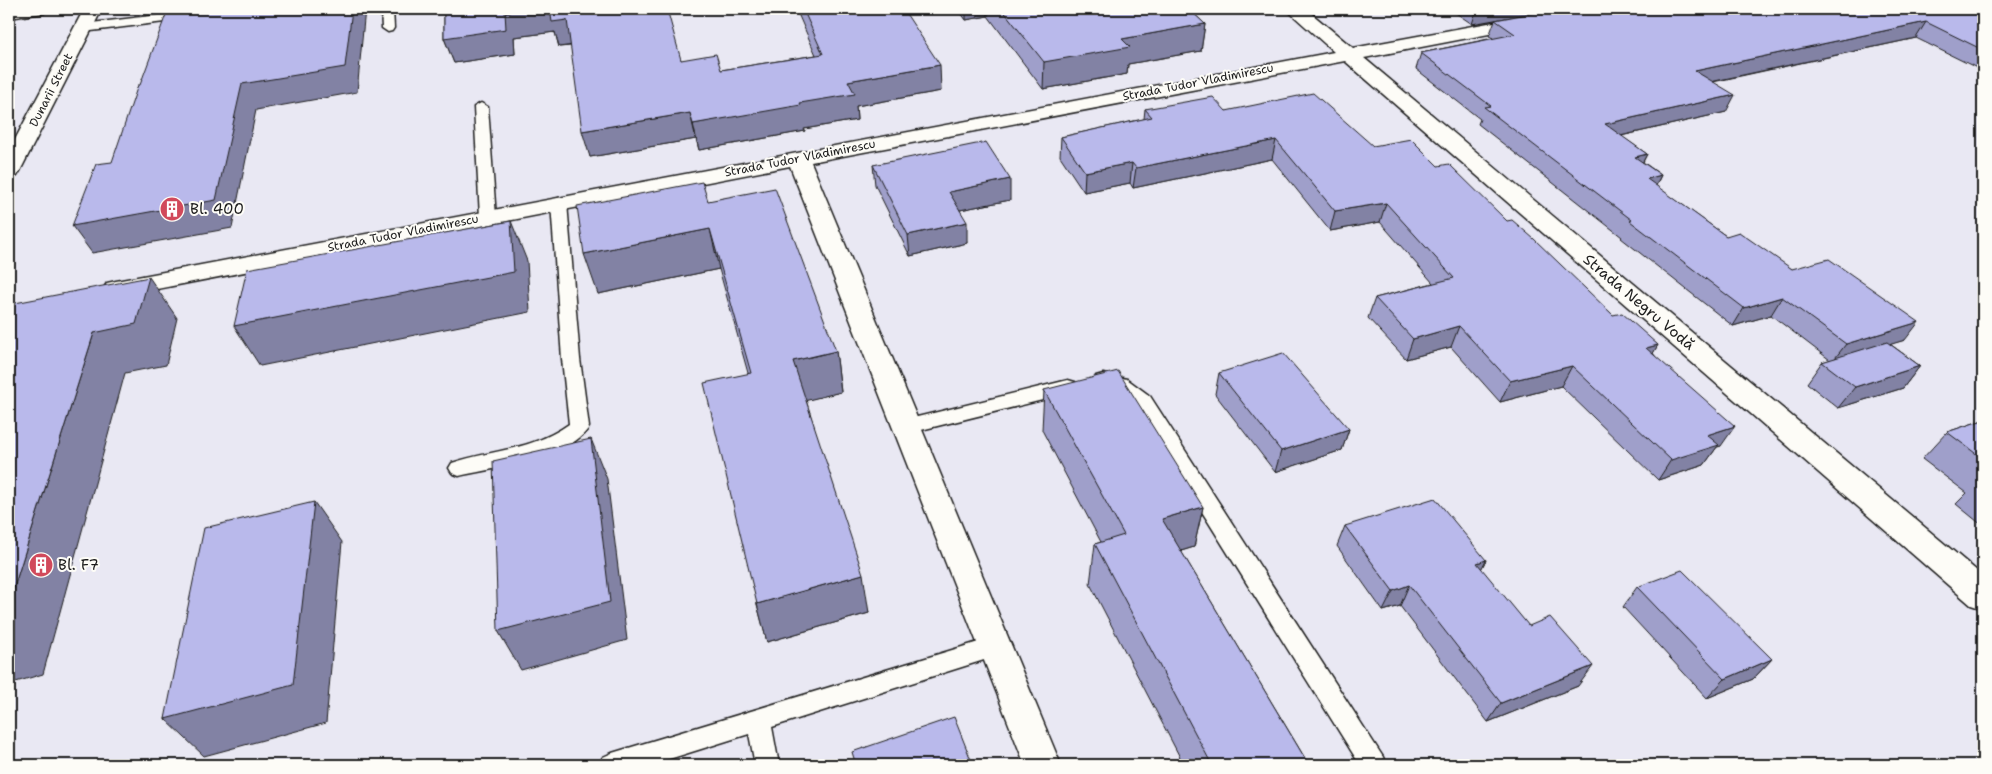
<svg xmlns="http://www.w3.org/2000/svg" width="1992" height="774" viewBox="0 0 1992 774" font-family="'Shantell Sans',sans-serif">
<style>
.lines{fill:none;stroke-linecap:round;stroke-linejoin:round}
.service-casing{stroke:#1c1c1c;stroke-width:3}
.minor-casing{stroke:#1c1c1c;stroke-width:3}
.primary-casing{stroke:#1c1c1c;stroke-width:3}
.service{fill:#fdfcf7;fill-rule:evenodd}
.minor{fill:#fdfcf7;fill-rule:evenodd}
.primary{fill:#fdfcf7;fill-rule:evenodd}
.wall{fill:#9f9fca;stroke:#1c1c1c}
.shaded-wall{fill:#8282a4;stroke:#1c1c1c}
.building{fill:#b9b9eb;stroke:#1c1c1c}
.labels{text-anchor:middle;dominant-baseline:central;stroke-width:4;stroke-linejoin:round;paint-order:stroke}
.far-street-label{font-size:12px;fill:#1c1c1c;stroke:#fdfcf7}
.poi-label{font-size:15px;fill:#1c1c1c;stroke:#fdfcf7;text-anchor:start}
.street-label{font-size:15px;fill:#1c1c1c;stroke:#fdfcf7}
</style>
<rect width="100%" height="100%" fill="#e9e8f3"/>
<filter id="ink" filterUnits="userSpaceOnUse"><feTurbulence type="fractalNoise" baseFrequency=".02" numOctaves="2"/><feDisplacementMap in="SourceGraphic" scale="10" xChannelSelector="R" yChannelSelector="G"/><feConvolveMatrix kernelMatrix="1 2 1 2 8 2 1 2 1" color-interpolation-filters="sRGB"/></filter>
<g filter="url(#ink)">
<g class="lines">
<defs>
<path id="service" d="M210,9H244L238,13L83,32L77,28L83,24Z
M381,9H393L394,28L392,31L388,32L382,28Z
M481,103L488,107L496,217L494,220H482L480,217L474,107Z
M559,198L565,200L567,203L580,359L589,427C572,457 491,469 459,476L452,473L449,468L452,463C492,450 533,450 569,424L562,359L551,203L553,200Z
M1103,374L1127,379L1150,396L1383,757L1386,765H1360L1136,406L1119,391L1096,386L1094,381L1096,376Z
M1068,380L1075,382L1077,387L1075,392L905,434L898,432L895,427L898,422L905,420Z
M995,637L1003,640L1007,647L1003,654L772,727L779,765H755L749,734L650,765H599L603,757L612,753Z"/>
<path id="minor" d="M9,9H47L44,13L9,18Z
M1286,9H1306L1353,48L1565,9H1602L1599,13L1593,14L1364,58L1983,576V609L1971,605L1345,61L811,162L1061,765H1025L790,166L116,297L107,295L103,289L107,283L116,281L1334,52Z"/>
<path id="primary" d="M84,9H102L20,171L17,176L9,178V151Z"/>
</defs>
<!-- service casing -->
<use href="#service" class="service-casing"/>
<!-- minor casing -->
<use href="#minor" class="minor-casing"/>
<!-- primary casing -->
<use href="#primary" class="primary-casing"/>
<!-- service -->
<use href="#service" class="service"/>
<!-- minor -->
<use href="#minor" class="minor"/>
<!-- primary -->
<use href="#primary" class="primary"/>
</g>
<!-- wall -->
<path class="wall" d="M444,9L681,60L721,70L816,55L796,9H903L941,91L856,106L857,120L804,129L805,131L699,150L696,139L590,157L571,46L559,47L555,32L514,37L515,54L454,63L444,38Z
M958,9H1189L1205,24L1201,51L1128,64L1127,74L1043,89L988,16L966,20Z
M1450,9H1650L1652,10L1983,9V68L1979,69L1916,38L1713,82L1726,112L1621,136L1647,154L1643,162L1661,175L1656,186L1726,236L1792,269L1905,340L1890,344L1920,366L1903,388L1838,408L1807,383L1822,362L1830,360L1771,315L1733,326L1621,238L1622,237L1478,124L1480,119L1416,69L1421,53L1493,38L1489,36L1495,20L1472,24Z
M1145,109L1226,111L1373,146L1438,166L1507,221L1613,315L1658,345L1653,353L1721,446L1717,447L1704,465L1658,480L1561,386L1500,402L1451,347L1406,359L1368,318L1375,298L1433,283L1380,222L1330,231L1272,159L1133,188L1130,183L1084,192L1060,156L1061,137L1144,119Z
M873,165L1010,200L960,210L967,243L910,256L875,185Z
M708,201L836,351L841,392L806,400L869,613L767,642L757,604L748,373L719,269L598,294Z
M1219,373L1349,429L1342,450L1275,472L1215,394Z
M1044,390L1203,507L1194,547L1181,551L1309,765H1184L1090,584L1095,544L1101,542L1042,430Z
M1983,420V526L1956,504L1967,493L1922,459L1947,432Z
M1345,526L1486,560L1481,569L1578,686L1488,722L1400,606L1383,611L1337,546Z
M1637,587L1772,659L1753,679L1707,698L1623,607Z"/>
<!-- shaded-wall -->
<path class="shaded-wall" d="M352,9H365L357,92L256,110L232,228L92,253L72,226L242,84Z
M536,9H550L567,20L574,45L559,47L555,32L514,37L515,54L454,63L444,38L505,12Z
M966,9H988V16L966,20Z
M1477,9H1556L1472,24Z
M1926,22L1916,38L1687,87L1695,71Z
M1205,24L1201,51L1128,64L1127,74L1043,89L1044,62L1122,39Z
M1983,63V68L1979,69Z
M940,65L941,91L856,106L857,120L804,129L805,131L699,150L693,124L800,103L848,81Z
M1735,95L1726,112L1598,141L1605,124Z
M690,113L696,139L590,157L582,131Z
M1276,140L1272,159L1133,188L1136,168Z
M1647,154L1638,171L1635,157Z
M1132,163L1130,183L1084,192L1085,172Z
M1661,175L1652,193L1647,179Z
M1010,179V200L950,212L949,192Z
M1386,203L1380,222L1330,231L1335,211Z
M511,221L527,261L530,312L260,366L234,326Z
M967,222V243L910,256L908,235Z
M710,229L719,269L598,294L584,254Z
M149,277L177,318L166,365L125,373L43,674L9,684V603L94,333Z
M1782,297L1771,315L1733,326L1744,308Z
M1919,322L1905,340L1832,362L1846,344Z
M1459,326L1451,347L1406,359L1413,339Z
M1658,345L1646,365V348Z
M836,351L841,392L800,402L793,361Z
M1572,366L1561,386L1500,402L1510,381Z
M1920,366L1903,388L1838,408L1855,387Z
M1735,426L1721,446L1717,447L1704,465L1658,480L1671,460L1707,435Z
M1349,429L1342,450L1275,472L1281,451Z
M591,439L607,479L627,640L521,670L498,631Z
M314,502L342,542L326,723L204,756L165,719Z
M1203,507L1194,547L1155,559L1162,519Z
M1486,560L1475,581L1477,563Z
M863,574L869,613L767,642L757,604Z
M1409,585L1400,606L1383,611L1393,591Z
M1772,659L1753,679L1707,698L1725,679Z
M1593,666L1578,686L1488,722L1501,703Z"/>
<!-- building -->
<path class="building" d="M168,9H352L345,67L242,84L216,200L72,226L96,164L112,162L138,85H140Z
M444,9H536L505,12L506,29L444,38Z
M550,9H667L681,60L716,54L721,70L823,54L803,9H903L940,65L848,81L855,94L800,103L801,105L693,124L690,113L582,131L567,20L552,22Z
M1002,9H1189L1205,24L1122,39L1130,47L1044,62Z
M1554,9H1650L1652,10L1658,9H1983V50L1926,22L1695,71L1735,95L1605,124L1647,154L1635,157L1661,175L1647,179L1726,236L1739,232L1792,269L1829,259L1919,322L1846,344L1782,297L1744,308L1630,221L1632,220L1484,107L1491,106L1421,53L1515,34L1495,20Z
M1313,93L1373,146L1411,139L1438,166L1449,164L1507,221L1512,220L1534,239L1613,315L1622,313L1658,345L1646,348L1735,426L1707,435L1719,445L1671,460L1572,366L1510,381L1459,326L1413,339L1375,298L1454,278L1386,203L1335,211L1276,140L1136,168L1132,163L1085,172L1061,137L1152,117L1145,109L1213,97L1226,111Z
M986,142L1010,179L949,192L967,222L908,235L873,165Z
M702,182L708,201L775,188L836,351L793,361L863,574L757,604L704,383L751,373L710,229L584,254L577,206Z
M511,221L514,272L234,326L247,269Z
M149,277L136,324L94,333L9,603V318L15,303Z
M1887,342L1920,366L1855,387L1822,362Z
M1283,353L1349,429L1281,451L1219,373Z
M1118,371L1203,507L1162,519L1309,765H1212L1095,544L1124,535L1044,390Z
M1983,420V459L1947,432Z
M591,439L610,602L498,631L493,461Z
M1435,498L1486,560L1477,563L1529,626L1550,617L1593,666L1501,703L1409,585L1393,591L1345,526Z
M314,502L293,685L165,719L204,528Z
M1682,570L1772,659L1725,679L1637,587Z
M954,717L973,765H856L852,752Z"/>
</g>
<!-- icons -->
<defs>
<symbol id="building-disc" viewBox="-11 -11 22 22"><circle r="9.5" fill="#d1495b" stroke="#fdfcf7"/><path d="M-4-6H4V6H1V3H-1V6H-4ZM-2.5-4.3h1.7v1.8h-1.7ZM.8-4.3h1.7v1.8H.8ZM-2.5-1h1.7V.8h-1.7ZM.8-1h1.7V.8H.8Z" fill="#fff"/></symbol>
</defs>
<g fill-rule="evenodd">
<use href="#building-disc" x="158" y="195" width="28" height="28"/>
<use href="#building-disc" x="27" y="551" width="28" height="28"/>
</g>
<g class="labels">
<!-- far-street labels -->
<g class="far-street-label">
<text transform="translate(1198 82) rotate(-11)">Strada Tudor Vladimirescu</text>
<text transform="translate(51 90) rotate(-63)">Dunarii Street</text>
<text transform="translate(800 158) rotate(-11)">Strada Tudor Vladimirescu</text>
<text transform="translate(403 233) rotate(-11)">Strada Tudor Vladimirescu</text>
</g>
<!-- poi labels -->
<g class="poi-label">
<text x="190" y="209">Bl. 400</text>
<text x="58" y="565">Bl. F7</text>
</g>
<!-- street labels -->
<g class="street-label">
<text transform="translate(1639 302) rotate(40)">Strada Negru Vodă</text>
</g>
</g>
<!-- margin -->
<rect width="1992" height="774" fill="none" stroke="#fdfcf7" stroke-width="30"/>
<rect x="15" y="15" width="1962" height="744" fill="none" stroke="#1c1c1c" stroke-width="2" filter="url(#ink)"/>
</svg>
